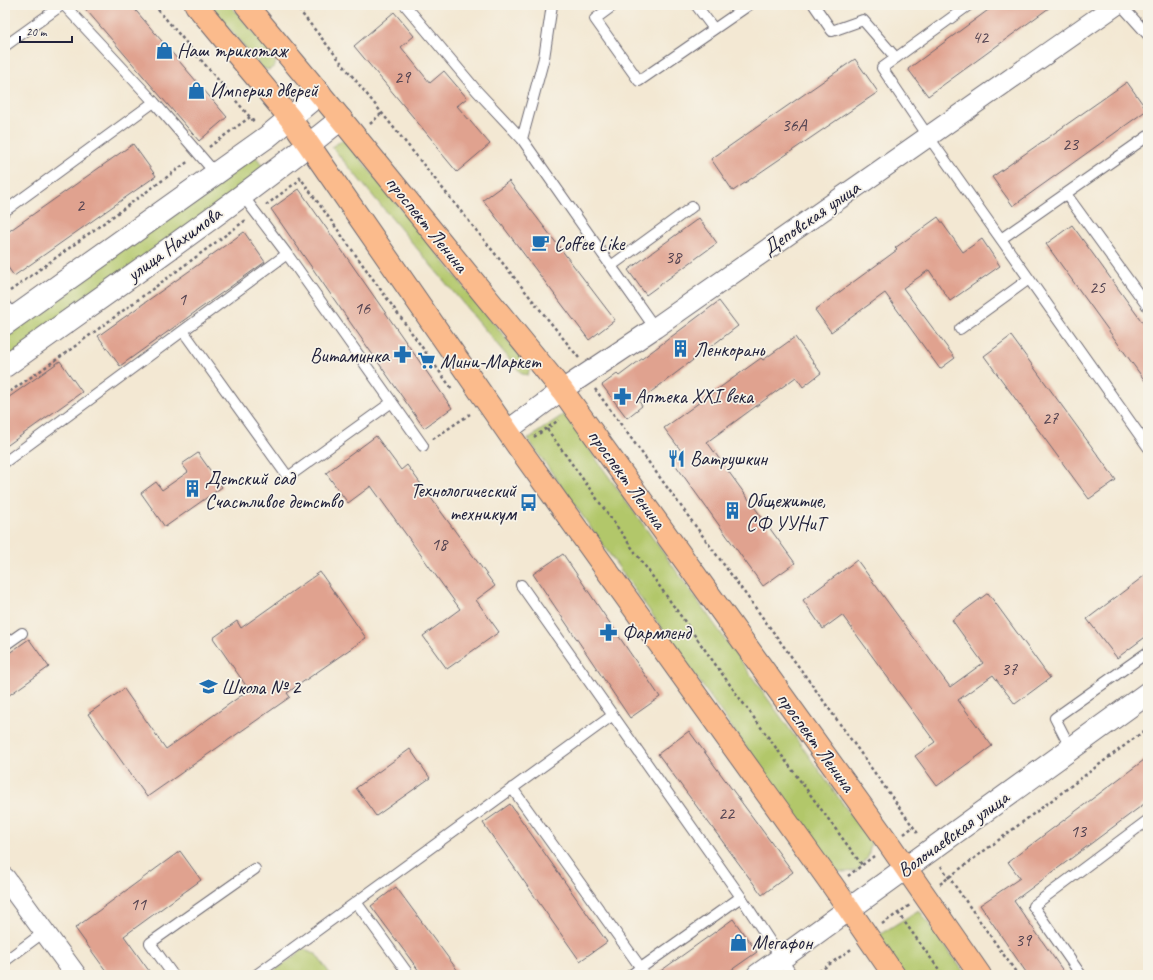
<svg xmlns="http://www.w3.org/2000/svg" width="1153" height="980" viewBox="0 0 1153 980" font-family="Caveat,sans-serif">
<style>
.green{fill:#b2c76b;stroke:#6a7453}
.building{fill:#e0a28f}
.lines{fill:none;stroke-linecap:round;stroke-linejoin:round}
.service-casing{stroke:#6b6770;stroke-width:12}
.minor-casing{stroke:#6b6770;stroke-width:22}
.tertiary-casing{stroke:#6b6770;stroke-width:24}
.primary-casing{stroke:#6b6770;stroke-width:24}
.path{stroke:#6b6770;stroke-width:2.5;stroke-dasharray:3 3;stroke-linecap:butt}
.service{stroke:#fff;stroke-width:10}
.minor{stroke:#fff;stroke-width:20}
.tertiary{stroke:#fff;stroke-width:22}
.primary{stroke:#fbbb8c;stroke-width:22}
.labels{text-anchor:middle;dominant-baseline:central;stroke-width:3.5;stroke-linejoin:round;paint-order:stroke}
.number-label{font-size:18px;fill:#524250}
.poi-label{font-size:20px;fill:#22223b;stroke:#f7f3e8;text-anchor:start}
.street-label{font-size:20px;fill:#22223b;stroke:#f7f3e8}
</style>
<rect width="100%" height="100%" fill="#f7f3e8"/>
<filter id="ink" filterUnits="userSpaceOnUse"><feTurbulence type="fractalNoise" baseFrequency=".025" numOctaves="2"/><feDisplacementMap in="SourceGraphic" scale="8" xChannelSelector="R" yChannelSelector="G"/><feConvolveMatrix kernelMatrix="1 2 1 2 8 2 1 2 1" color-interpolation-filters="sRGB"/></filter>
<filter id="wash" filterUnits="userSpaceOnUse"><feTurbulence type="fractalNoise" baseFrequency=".012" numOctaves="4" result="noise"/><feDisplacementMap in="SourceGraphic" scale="16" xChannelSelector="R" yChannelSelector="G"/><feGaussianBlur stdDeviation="0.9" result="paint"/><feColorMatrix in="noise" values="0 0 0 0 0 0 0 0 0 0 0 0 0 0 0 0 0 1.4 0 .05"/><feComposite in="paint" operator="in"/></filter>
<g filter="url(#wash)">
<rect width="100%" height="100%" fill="#f3e8d3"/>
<!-- green -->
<path class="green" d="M210,5H230L274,56L276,60L275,66L269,70L262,68Z
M344,139L530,368L528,375L522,374L332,147Z
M249,148L271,176L5,363V324Z
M564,414L871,843L868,857L857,871L842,872L832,869L528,439Z
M919,910L966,975H901L874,938Z
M304,949L315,953L331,975H269Z"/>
<g id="blocks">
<!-- building -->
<path class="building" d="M82,5H131L227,117L199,141Z
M995,5H1053L928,96L908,69Z
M394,12L414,36L401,47L430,83L444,71L467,98L457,106L490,144L457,172L437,148L438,147L354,46Z
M855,59L878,92L733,191L711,159Z
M1127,82L1147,110L1013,206L992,177Z
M133,144L156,176L14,276L5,263V234Z
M509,181L615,320L589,340L483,200Z
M299,189L452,408L424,428L271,209Z
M938,217L963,252L982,239L1000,266L950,301L929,270L903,288L955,358L940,369L885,293L831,332L815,310L897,250L895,248Z
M699,218L717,243L646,295L628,270Z
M1072,225L1148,330V385L1046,244Z
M244,232L265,262L120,366L98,336Z
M719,301L738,326L639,401L642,406L627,418L602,385L617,374L619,376Z
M1011,336L1116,480L1089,499L984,356Z
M795,337L821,373L803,387L796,377L707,442L795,563L763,586L672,460L682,452L664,428L761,358L763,360Z
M60,361L82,392L5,447V400Z
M376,436L401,470L407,465L495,586L476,600L499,632L447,669L423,636L460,609L371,486L348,503L326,473Z
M198,453L222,487L165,527L141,493L156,482L162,490L188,472L182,464Z
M563,554L660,697L630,718L533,574Z
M857,560L950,687L983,663L952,620L988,593L1050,678L1015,704L993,675L958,700L992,746L937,786L915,756L935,742L842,615L823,629L803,600Z
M320,572L366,638L287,693L290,697L147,797L88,714L124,689L166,749L249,690L213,638L237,621L241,628Z
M1148,573V635L1117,658L1087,619Z
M29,639L49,667L5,698V656Z
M689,731L793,872L762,895L658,754Z
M410,749L430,778L376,816L356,788Z
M1148,757V801L1014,901L1066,975H1028L980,905L1020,878L1008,862Z
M510,804L607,942L580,961L483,823Z
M180,851L201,880L124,936L152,975H109L75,928Z
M396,887L461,975H422L371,906Z
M733,919L757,952L724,975H655Z"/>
</g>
</g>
<g filter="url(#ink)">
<use href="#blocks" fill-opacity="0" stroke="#6b6770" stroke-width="1"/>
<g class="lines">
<defs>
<path id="service" d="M64,5L154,102L216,174
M405,5L477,91L522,139L611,266L655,328
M614,5L595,19L639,81L749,5
M696,5L714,29
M814,5L832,31L863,20L896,58
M969,5L882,68L928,136L1148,447
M1121,5L1148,35
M5,46L62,5
M522,139L544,58L552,5
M1066,194L1148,307
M243,196L287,254L423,446
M5,211L154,102
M1001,239L1148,136
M611,266L692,207
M5,304L15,317
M960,329L1029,279
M183,331L288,477L392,402
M5,462L287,254
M521,585L741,897L792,975
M5,645L22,633
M1071,749L1055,718L1148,652
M512,788L641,968
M356,902L409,975
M5,961L44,932
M173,975L150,943L255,869
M256,975L613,715
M631,975L741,897
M1081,975L1033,906L1148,820"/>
<path id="minor" d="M507,431L562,390L655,328L1116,5
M5,878L76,975"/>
<path id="tertiary" d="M5,324L267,137L320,93
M5,366C118,285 233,206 341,119
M758,975L1148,693"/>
<path id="primary" d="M196,5L290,118L309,145L519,448L833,886L894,975
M246,5L341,119L562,390L889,844L980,975"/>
</defs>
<!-- service casing -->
<use href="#service" class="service-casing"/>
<!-- minor casing -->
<use href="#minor" class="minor-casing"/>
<!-- tertiary casing -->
<use href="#tertiary" class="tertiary-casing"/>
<!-- primary casing -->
<use href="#primary" class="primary-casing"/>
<!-- path -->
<path class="path" d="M154,5L255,123
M295,5L579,358
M370,124L382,113
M209,147L250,117
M299,176L452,389
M266,205L301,179
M10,291L189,161
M595,389L815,689L919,835
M5,395L63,355L246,220
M547,429L738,696L862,865
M534,437L559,420
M433,439L470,414
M904,834L913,827
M941,866L1018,975
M848,876L874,856
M940,884L1148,728
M898,913L943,975
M882,924L910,905
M814,975L853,948"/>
<!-- service -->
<use href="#service" class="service"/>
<!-- minor -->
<use href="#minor" class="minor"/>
<!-- tertiary -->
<use href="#tertiary" class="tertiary"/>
<!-- primary -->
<use href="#primary" class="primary"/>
</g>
</g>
<!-- icons -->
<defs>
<symbol id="shop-bare" viewBox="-9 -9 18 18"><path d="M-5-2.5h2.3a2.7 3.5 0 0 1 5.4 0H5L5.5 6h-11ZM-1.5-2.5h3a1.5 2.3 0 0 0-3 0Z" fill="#1f6fb2" stroke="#f7f3e8" stroke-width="2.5" paint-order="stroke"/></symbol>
<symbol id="cafe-bare" viewBox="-9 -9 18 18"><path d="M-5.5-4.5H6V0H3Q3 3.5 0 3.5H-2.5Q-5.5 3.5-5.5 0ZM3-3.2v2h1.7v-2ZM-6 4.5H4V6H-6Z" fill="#1f6fb2" stroke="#f7f3e8" stroke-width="2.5" paint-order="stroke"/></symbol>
<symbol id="building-bare" viewBox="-9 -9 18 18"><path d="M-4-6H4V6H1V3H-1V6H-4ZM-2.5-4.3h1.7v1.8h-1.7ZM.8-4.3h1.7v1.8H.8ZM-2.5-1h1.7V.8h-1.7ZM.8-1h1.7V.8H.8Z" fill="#1f6fb2" stroke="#f7f3e8" stroke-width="2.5" paint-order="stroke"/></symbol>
<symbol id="pharmacy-bare" viewBox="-9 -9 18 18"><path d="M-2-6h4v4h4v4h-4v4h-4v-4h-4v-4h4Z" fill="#1f6fb2" stroke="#f7f3e8" stroke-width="2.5" paint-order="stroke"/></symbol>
<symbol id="supermarket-bare" viewBox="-9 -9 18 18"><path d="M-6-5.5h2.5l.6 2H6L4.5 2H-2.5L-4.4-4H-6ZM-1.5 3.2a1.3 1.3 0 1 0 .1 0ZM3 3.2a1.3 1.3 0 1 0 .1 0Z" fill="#1f6fb2" stroke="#f7f3e8" stroke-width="2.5" paint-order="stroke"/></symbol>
<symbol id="restaurant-bare" viewBox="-9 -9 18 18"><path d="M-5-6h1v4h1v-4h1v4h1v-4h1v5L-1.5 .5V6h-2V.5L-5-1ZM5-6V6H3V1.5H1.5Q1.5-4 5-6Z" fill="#1f6fb2" stroke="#f7f3e8" stroke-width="2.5" paint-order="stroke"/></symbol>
<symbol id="bus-bare" viewBox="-9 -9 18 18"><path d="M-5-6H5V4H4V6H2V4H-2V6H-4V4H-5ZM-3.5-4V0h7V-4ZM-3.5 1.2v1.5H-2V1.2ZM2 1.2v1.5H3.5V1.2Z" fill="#1f6fb2" stroke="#f7f3e8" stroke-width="2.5" paint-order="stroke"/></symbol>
<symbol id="school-bare" viewBox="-9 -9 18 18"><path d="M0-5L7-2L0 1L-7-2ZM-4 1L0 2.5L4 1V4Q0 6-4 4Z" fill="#1f6fb2" stroke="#f7f3e8" stroke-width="2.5" paint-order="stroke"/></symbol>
</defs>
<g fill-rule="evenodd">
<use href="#shop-bare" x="152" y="38" width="25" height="25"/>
<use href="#shop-bare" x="184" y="78" width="25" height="25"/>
<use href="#cafe-bare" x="528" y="230" width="25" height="25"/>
<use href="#building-bare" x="668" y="336" width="25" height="25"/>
<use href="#pharmacy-bare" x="390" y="342" width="25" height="25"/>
<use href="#supermarket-bare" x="414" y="348" width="25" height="25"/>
<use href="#pharmacy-bare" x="610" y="384" width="25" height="25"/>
<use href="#restaurant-bare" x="664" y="446" width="25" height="25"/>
<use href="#building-bare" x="180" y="476" width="25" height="25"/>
<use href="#bus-bare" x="516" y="490" width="25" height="25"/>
<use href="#building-bare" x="720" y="498" width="25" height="25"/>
<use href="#pharmacy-bare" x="596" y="620" width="25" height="25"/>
<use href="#school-bare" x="196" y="674" width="25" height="25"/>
<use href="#shop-bare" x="726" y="930" width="25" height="25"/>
</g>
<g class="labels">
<!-- number labels -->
<g class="number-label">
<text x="980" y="37">42</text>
<text x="402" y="77">29</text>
<text x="794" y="125">36А</text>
<text x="1070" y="144">23</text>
<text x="80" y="205">2</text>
<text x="673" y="257">38</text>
<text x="1097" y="287">25</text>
<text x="182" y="299">1</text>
<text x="362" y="308">16</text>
<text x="1050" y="418">27</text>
<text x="439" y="544">18</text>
<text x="1009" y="669">37</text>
<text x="726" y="813">22</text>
<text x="1078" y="831">13</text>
<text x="138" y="904">11</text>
<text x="1023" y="940">39</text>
</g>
<!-- poi labels -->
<g class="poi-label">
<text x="177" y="50">Наш трикотаж</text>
<text x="210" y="90">Империя дверей</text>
<text x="554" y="243">Coffee Like</text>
<text x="694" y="349">Ленкорань</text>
<text x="389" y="355" text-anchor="end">Витаминка</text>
<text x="440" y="361">Мини-Маркет</text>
<text x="635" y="396">Аптека ХХI века</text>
<text x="690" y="458">Ватрушкин</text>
<text x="205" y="478">Детский сад<tspan x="205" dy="23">Счастливое детство</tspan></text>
<text x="516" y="490" text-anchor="end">Технологический<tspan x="516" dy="23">техникум</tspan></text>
<text x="746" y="500">Общежитие,<tspan x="746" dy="23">СФ УУНиТ</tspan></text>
<text x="622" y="632">Фармленд</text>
<text x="221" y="687">Школа № 2</text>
<text x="752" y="942">Мегафон</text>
</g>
<!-- street labels -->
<g class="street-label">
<text transform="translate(811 218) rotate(-35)">Деповская улица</text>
<text transform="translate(427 224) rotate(51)">проспект Ленина</text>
<text transform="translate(174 244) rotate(-36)">улица Нахимова</text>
<text transform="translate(627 479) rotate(54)">проспект Ленина</text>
<text transform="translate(816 742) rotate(54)">проспект Ленина</text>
<text transform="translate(953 834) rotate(-36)">Волочаевская улица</text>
</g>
</g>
<!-- margin -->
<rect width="1153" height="980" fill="none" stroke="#f7f3e8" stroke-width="20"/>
<!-- scale -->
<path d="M20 36v6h52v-6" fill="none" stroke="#22223b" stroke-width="2"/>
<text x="26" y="36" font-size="12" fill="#22223b" stroke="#f7f3e8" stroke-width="3" paint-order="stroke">20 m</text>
</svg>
